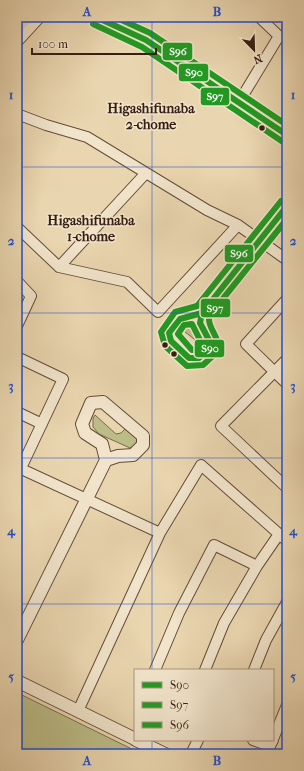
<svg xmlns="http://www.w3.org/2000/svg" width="304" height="771" viewBox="0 0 304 771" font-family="'IM FELL French Canon',serif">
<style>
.green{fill:#bbbc87;stroke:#7a6d4c}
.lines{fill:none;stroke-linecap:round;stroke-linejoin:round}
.minor-casing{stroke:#644c39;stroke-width:12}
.tertiary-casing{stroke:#644c39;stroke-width:14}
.secondary-casing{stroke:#381e12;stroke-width:16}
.primary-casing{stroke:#381e12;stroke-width:18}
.minor{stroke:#f1e4cb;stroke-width:10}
.tertiary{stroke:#f1e4cb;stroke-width:12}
.secondary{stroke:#f1e4cb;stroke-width:14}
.primary{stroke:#e9d5af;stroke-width:16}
.bus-1-casing{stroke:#f1e4cb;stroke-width:9}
.bus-2-casing{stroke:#f1e4cb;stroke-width:9}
.bus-3-casing{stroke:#f1e4cb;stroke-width:9}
.bus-1{stroke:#292;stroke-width:6}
.bus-2{stroke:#292;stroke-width:6}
.bus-3{stroke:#292;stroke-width:6}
.grid{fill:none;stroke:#1d4ed8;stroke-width:1;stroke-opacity:0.55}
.bus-dot{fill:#381e12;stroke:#f1e4cb;stroke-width:1.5}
.labels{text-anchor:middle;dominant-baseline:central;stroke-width:3;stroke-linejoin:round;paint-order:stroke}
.neighbourhood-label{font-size:14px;font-weight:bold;fill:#381e12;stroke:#f1e4cb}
.line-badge{stroke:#f1e4cb;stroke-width:1.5}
.badge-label{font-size:11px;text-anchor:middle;font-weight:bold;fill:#fff}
.neatline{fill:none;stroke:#1d4ed8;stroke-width:1.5}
.grid-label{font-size:13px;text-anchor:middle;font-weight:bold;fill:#1d4ed8}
</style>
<rect width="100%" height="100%" fill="#e9d5af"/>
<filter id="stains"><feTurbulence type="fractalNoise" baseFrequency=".005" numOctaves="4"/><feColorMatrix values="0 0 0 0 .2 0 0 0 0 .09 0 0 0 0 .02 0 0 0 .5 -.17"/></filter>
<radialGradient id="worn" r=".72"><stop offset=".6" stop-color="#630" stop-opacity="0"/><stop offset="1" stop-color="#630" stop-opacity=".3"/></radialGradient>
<!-- green -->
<path class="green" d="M181,323C198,323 197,330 204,343L203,346L180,328Z
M95,415L116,434L121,433L127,427L135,433L138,441L136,445L130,448L99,434L93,427V418Z
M17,693L24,696L142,754H17Z"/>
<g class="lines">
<defs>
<path id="minor" d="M17,42L40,17
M239,102L279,36L259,17
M17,114L46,125L87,137L207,210L238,225L287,260
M146,173L59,267L127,282L158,312L238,225
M17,227L59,267
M17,281L31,296L17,326
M287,299L246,344L287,384
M17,357L63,379L21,468
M287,359L221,426L287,488
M17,412L42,424
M17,467L160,533
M155,670L179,613L214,545L257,566
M205,670L224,623L257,566L279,534
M254,670L266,640L287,602
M78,711L160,533L201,465L287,541
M273,739L287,705
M253,740L270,746L273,740
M191,754L198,740"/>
<path id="tertiary" d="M17,640L106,460L102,444L85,433L82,424L91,403L103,402L143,436V445L133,455L118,456L106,460
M17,681L135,739
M136,740L165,754"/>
<path id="secondary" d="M202,313C181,321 183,310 169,333L171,341L189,358H199L210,348V342L200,323L202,313L287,206"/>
<path id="primary" d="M96,17L146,40L287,135
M17,24L24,17"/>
</defs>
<!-- minor casing -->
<use href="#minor" class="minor-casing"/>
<!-- tertiary casing -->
<use href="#tertiary" class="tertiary-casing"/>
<!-- secondary casing -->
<use href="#secondary" class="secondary-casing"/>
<!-- primary casing -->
<use href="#primary" class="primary-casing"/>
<!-- minor -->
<use href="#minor" class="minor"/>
<!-- tertiary -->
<use href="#tertiary" class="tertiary"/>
<!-- secondary -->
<use href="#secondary" class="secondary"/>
<!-- primary -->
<use href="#primary" class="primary"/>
<defs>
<path id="bus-1" d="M96,17L146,40L287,135
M202,313L200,323L210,342V348L199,358H189L171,341L169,333L180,319Z
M202,313L287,206"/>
<path id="bus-2" d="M93,24L142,47L283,142
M197,306L175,312L161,332L165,346L187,366L203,365L216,353C223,338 207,330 209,316L287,219"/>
<path id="bus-3" d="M115,17L150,33L287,125
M197,306L281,201
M192,324L202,344L196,350H192L178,334L184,325Z"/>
</defs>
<!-- bus-1 casing -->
<use href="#bus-1" class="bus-1-casing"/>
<!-- bus-2 casing -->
<use href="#bus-2" class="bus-2-casing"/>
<!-- bus-3 casing -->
<use href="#bus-3" class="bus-3-casing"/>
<!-- bus-1 -->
<use href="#bus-1" class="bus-1"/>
<!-- bus-2 -->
<use href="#bus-2" class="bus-2"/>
<!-- bus-3 -->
<use href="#bus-3" class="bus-3"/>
</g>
<!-- grid -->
<path class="grid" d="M152,17V670M17,167H287M17,313H287M17,458H287M17,604H287M152,740V754"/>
<!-- markers -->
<g class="bus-dot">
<circle cx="262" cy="128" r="3.5"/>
<circle cx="165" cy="345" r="3.5"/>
<circle cx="174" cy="354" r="3.5"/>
</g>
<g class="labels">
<!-- neighbourhood labels -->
<g class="neighbourhood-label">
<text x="151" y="108">Higashifunaba<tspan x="151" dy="16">2-chome</tspan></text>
<text x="91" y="220">Higashifunaba<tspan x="91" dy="16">1-chome</tspan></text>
</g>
</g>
<g class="line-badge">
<rect x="162" y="42" width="31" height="19" rx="4" fill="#292"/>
<rect x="178" y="63" width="31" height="19" rx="4" fill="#292"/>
<rect x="200" y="87" width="30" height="19" rx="4" fill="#292"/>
<rect x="224" y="244" width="30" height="19" rx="4" fill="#292"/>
<rect x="200" y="298" width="31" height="20" rx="4" fill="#292"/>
<rect x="194" y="339" width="31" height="19" rx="4" fill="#292"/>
</g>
<g class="badge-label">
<text x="178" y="55">S96</text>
<text x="194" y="76">S90</text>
<text x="215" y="100">S97</text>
<text x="239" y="257">S96</text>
<text x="215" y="312">S97</text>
<text x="210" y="352">S90</text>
</g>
<!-- margin -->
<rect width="304" height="771" fill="none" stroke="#e9d5af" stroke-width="44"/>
<!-- legend -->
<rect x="134" y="669" width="140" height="72" fill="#f1e4cb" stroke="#a79581"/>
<rect x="142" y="682" width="20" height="6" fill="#229922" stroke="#a79581"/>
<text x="170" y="689" font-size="12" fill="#381e12">S90</text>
<rect x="142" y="702" width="20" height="6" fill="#229922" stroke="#a79581"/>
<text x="170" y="709" font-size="12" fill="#381e12">S97</text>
<rect x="142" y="722" width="20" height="6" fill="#229922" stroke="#a79581"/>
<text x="170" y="729" font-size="12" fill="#381e12">S96</text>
<!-- north arrow -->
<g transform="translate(254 50) rotate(157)" stroke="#f1e4cb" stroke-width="3" paint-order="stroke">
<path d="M0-3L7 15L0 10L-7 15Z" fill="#381e12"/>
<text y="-6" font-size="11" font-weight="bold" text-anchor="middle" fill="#381e12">N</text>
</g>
<!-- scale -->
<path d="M32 48v6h124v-6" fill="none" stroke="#381e12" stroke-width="2"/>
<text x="38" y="48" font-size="12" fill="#381e12" stroke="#f1e4cb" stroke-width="3" paint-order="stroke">100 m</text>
<rect x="22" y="22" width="260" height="727" class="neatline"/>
<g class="grid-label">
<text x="87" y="16">A</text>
<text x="217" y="16">B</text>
<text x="11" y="99">1</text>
<text x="293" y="99">1</text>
<text x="11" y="245">2</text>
<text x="293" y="245">2</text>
<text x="11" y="390">3</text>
<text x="293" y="390">3</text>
<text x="11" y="535">4</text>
<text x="293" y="535">4</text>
<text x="11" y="681">5</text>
<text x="293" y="681">5</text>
<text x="87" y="765">A</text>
<text x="217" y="765">B</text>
</g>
<rect width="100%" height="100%" filter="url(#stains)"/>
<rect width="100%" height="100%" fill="url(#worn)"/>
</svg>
